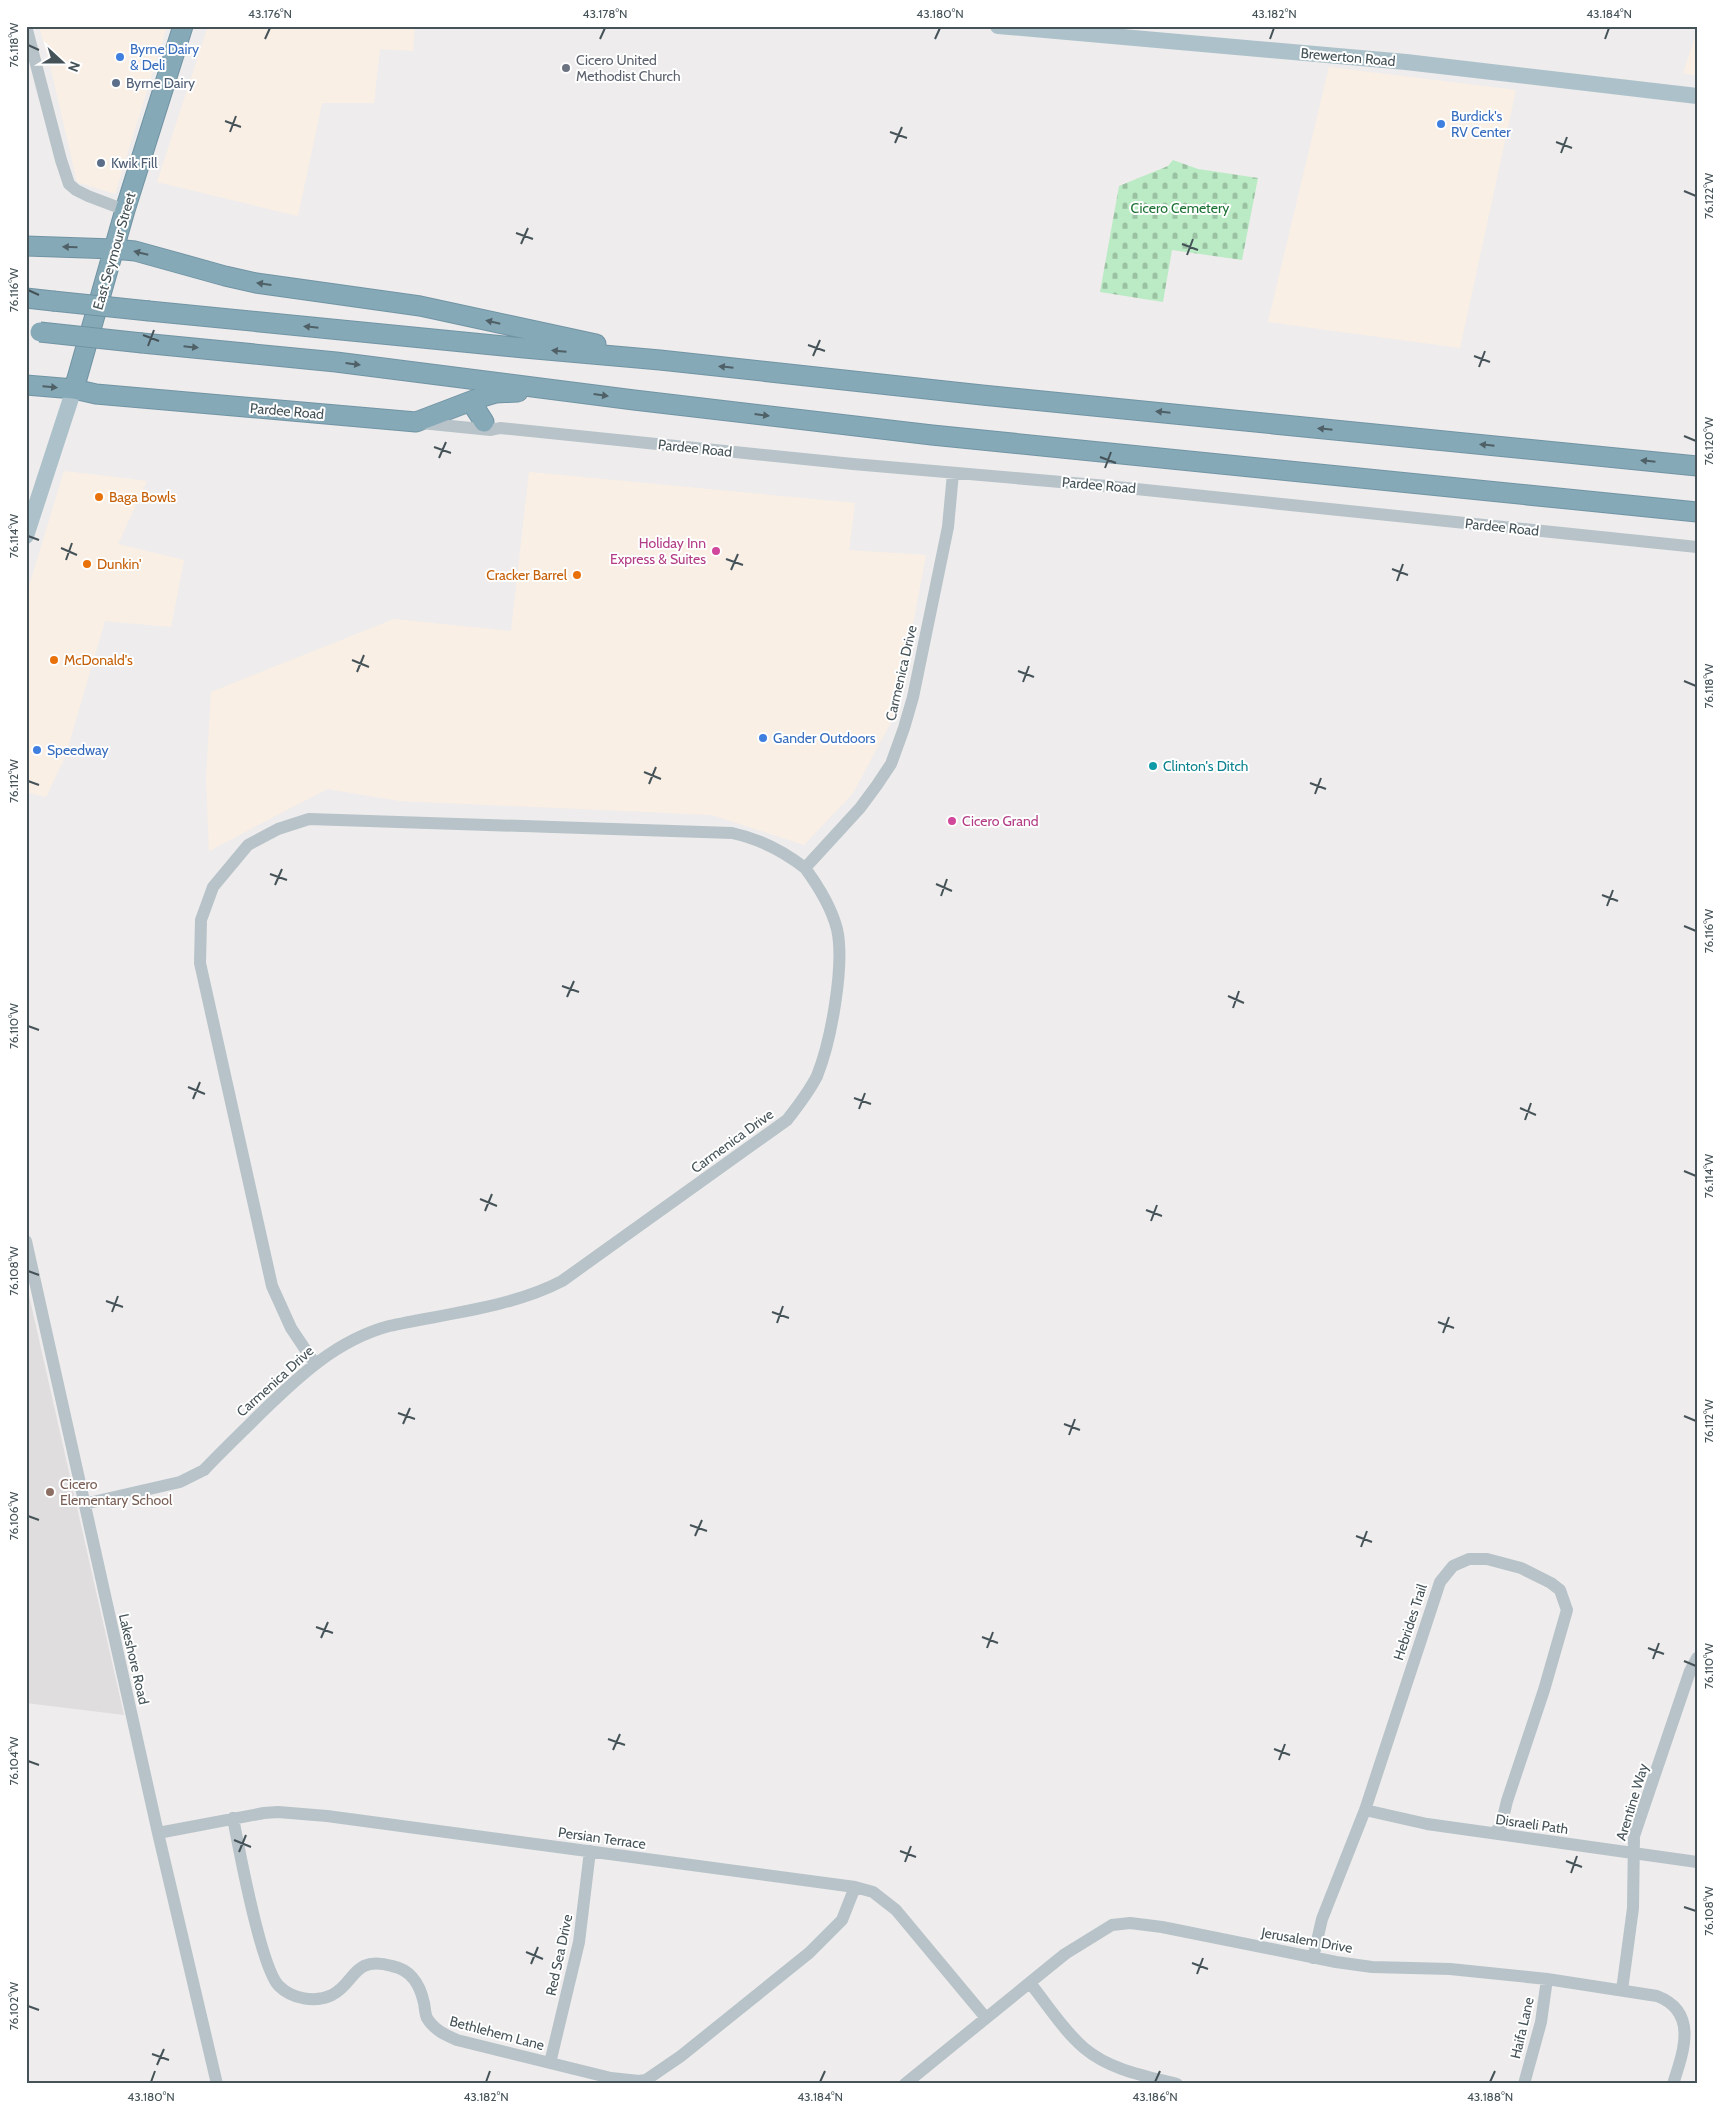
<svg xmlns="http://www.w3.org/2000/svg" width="1723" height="2110" viewBox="0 0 1723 2110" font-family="Cabin,sans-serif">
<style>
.commercial{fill:#faefe4}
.education{fill:#dfdddd}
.cemetery{fill:url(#cemetery-stones)}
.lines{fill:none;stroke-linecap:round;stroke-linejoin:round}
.highway-casing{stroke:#7194a4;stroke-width:21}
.minor{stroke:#b7c3c8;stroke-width:12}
.major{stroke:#acc1ca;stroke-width:16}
.highway{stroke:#86a9b8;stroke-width:19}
.highway-bridge-casing{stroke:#7194a4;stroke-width:21;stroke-linecap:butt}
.highway-bridge{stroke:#86a9b8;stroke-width:19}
.oneway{fill:#4f6066}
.ticks{fill:none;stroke:#455358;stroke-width:2}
.shop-dot{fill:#3f7fe0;stroke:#fff;stroke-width:2}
.worship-dot{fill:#6b7280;stroke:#fff;stroke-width:2}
.service-dot{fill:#5c6f8a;stroke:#fff;stroke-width:2}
.food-dot{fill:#e8710a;stroke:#fff;stroke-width:2}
.hotel-dot{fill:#d1479c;stroke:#fff;stroke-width:2}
.culture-dot{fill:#0f9aa8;stroke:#fff;stroke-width:2}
.education-dot{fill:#8d6e63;stroke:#fff;stroke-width:2}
.labels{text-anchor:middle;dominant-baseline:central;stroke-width:4;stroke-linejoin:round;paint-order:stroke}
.shop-label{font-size:14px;fill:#366cbe;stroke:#fff;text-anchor:start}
.street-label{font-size:14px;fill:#455358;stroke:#fff}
.worship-label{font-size:14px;fill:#5b616d;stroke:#fff;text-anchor:start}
.service-label{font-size:14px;fill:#4e5e75;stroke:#fff;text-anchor:start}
.park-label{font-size:14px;fill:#1c7335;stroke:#fff}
.food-label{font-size:14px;fill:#c56008;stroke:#fff;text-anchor:start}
.hotel-label{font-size:14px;fill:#b23c85;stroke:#fff;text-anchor:end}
.culture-label{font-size:14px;fill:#0d838f;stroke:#fff;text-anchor:start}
.education-label{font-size:14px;fill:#785e54;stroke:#fff;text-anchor:start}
.neatline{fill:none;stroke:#455358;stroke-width:2}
.ticks-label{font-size:12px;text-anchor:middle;fill:#455358}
</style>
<defs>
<pattern id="cemetery-stones" width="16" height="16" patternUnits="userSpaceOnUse" patternTransform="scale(1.25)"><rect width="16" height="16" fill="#bbebc4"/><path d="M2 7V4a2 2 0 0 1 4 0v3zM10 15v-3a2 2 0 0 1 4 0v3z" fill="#9ac1a2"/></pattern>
</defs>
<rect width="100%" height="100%" fill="#eeecec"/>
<!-- commercial -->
<path class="commercial" d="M39,26H167L115,194L77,182L50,65Z
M208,26H415L413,51L380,49L374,103H322L298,216L157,182Z
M1697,31V76L1683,73Z
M1329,67L1516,90L1460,348L1268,322Z
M64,471L147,481L118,544L184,560L171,627L105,621L65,757L46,797L26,792V596Z
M529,472L855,503L849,550L926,555L896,713L853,793L804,845L712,815L400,801L327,789L209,851L206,778L211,692L394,619L511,631Z"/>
<!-- education -->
<path class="education" d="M26,1282L124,1715L26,1703Z"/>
<!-- cemetery -->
<path class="cemetery" d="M1173,160L1198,169L1258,178L1242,260L1172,250L1163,302L1100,292L1119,186L1168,166Z"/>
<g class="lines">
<defs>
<path id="highway" d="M26,246L114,249L135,251L225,276L256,283L420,306L596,344
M26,298L53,301
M149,311L524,348L660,360L982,395L1697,466
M142,343L336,362L634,400L932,435L1697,512
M26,385L74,389L96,394L416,422L479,398L496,393L518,392
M74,389L125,210L183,26
M479,398L475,408L484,422"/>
</defs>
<!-- highway casing -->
<use href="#highway" class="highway-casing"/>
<!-- minor -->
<path class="minor" d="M26,26L61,160L69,184L76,190L88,196L125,210
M421,423L491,430L500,428L853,464L1107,486L1697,547
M26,1241L158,1833L217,2084
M315,1364L291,1328L272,1286L200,963L201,920L213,887L248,845L278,829L309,819L732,833C760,839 782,850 805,868
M84,1504L180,1482L204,1470C223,1450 242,1432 261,1413C299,1376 337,1340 389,1326C444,1314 513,1307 562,1281L787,1120C798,1106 809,1092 817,1076C831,1041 845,965 837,929C831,906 819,887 805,868L860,808L877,785L891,764L904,728L913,697L948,527L953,473
M1365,1810L1427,1824L1697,1862
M233,1818C239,1849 261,1968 279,1986C292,1999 315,2003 332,1995C356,1983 352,1955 392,1966C412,1970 420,1985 424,2003C425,2008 425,2014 427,2018C434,2030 446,2035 457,2040L611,2078L639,2081L646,2080L681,2056L809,1953L842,1920L855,1887
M158,1833L264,1813L278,1812L327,1816L855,1887L873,1892L896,1910L986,2018
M1313,1958L1322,1919L1365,1810L1440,1582L1453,1566L1469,1559H1487L1521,1568L1551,1583L1560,1590L1567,1610L1544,1690L1507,1801L1501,1826L1495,1832
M1030,1983C1047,2004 1063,2030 1084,2048C1110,2070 1145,2076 1177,2084
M1622,1990L1633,1908L1634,1836L1690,1671L1697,1658
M550,2063L579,1942L590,1851
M905,2084L1065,1954L1112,1925L1130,1923L1162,1927L1336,1962L1372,1967L1450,1969L1547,1979L1657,1996C1699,2012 1683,2053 1673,2084
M1524,2084L1541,2022L1547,1979"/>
<!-- major -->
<path class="major" d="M998,26L1406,62L1697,96
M26,536L74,389"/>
<!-- highway -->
<use href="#highway" class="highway"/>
<defs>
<path id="highway-bridge" d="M53,301L149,311
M40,332L142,343"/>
</defs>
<!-- highway-bridge casing -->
<use href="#highway-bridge" class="highway-bridge-casing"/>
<!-- highway-bridge -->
<use href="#highway-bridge" class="highway-bridge"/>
</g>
<!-- one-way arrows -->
<defs><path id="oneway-solid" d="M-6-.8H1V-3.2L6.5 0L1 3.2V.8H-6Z" transform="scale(1.25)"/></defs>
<g class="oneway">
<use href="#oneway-solid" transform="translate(70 247) rotate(-178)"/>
<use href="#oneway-solid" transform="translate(141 253) rotate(-166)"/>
<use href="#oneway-solid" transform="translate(264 284) rotate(-172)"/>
<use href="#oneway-solid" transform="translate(493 322) rotate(-167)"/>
<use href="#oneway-solid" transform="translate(311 327) rotate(-174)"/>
<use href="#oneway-solid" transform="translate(191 347) rotate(6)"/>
<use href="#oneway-solid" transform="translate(559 351) rotate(-175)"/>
<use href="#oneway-solid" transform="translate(353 364) rotate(7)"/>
<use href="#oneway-solid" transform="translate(726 367) rotate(-174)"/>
<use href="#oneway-solid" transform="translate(50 387) rotate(5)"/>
<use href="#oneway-solid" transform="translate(601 395) rotate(8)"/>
<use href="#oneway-solid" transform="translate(1163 412) rotate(-174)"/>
<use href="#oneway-solid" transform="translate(762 415) rotate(7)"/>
<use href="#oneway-solid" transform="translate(1325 429) rotate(-174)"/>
<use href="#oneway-solid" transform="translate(1487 445) rotate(-174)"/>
<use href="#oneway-solid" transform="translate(1648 461) rotate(-174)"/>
</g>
<!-- ticks -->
<path class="ticks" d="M265,39L270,28M600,39L605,28M935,39L940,28M1270,39L1274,28M1605,39L1609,28M28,45L39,50M225,121L241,127M230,132L236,116M890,132L907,138M1556,142L1572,148M895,143L902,127M1561,153L1567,137M1684,191L1696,196M516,233L533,239M521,244L528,228M1182,244L1198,250M1187,255L1193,239M28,290L39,295M143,335L159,341M808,345L825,351M148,346L154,330M813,356L820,340M1474,356L1490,362M1479,367L1485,351M1684,436L1696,441M434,447L451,453M1100,457L1116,463M439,458L446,442M1105,468L1111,452M28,536L39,540M61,548L77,555M726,559L743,565M66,560L72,543M1392,569L1408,575M731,570L738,554M1397,581L1403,564M352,660L369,667M1018,671L1034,677M357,672L364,655M1684,681L1696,686M1023,682L1029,666M644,772L661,779M28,781L39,785M1310,783L1326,789M649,784L656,767M1315,794L1321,778M270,874L287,880M936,884L952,891M275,885L282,869M1602,895L1618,901M941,896L947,879M1607,906L1613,890M1684,926L1696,931M562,986L579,992M1228,996L1244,1003M567,997L574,981M1233,1008L1239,991M28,1026L39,1030M188,1087L205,1094M854,1098L871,1104M193,1099L200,1082M1520,1108L1536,1115M859,1109L865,1093M1525,1120L1531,1103M1684,1171L1696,1176M480,1199L497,1206M1146,1210L1162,1216M485,1211L492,1194M1151,1221L1157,1205M28,1271L39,1275M106,1301L123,1307M112,1312L118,1296M772,1312L789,1318M1438,1322L1454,1328M777,1323L783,1306M1443,1333L1449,1317M398,1413L415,1419M1684,1416L1696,1421M403,1424L410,1408M1064,1424L1080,1430M1069,1435L1075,1419M28,1516L39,1520M690,1525L707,1531M695,1536L702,1520M1356,1536L1372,1542M1361,1547L1367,1531M316,1627L333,1633M982,1637L998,1643M321,1638L328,1622M987,1648L993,1632M1648,1648L1664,1654M1653,1659L1659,1643M1684,1661L1696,1666M608,1739L625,1745M1274,1749L1290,1755M613,1750L620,1734M1279,1760L1285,1744M28,1761L39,1765M234,1840L251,1847M900,1851L916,1857M239,1852L246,1835M1566,1861L1582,1867M905,1862L911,1846M1571,1873L1577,1856M1684,1907L1696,1911M526,1952L543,1959M1192,1963L1208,1969M531,1964L538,1947M1197,1974L1203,1958M28,2006L39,2010M152,2054L169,2060M157,2065L164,2049M151,2082L155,2071M486,2082L490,2071M820,2082L825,2071M1155,2082L1160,2071M1490,2082L1495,2071"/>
<!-- markers -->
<g class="shop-dot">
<circle cx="120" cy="57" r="5"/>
<circle cx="1441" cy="124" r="5"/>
<circle cx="763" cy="738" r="5"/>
<circle cx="37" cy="750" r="5"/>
</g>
<circle class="worship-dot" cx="566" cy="68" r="5"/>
<g class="service-dot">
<circle cx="116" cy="83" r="5"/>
<circle cx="101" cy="163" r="5"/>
</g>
<g class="food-dot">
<circle cx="99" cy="497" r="5"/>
<circle cx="87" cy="564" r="5"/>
<circle cx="577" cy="575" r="5"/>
<circle cx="54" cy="660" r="5"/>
</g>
<g class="hotel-dot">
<circle cx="716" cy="551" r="5"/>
<circle cx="952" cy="821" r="5"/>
</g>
<circle class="culture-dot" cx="1153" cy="766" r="5"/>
<circle class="education-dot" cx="50" cy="1492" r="5"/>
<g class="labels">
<!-- shop labels -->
<g class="shop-label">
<text x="130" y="49">Byrne Dairy<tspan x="130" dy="16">&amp; Deli</tspan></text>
<text x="1451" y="116">Burdick's<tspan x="1451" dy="16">RV Center</tspan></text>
<text x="773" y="738">Gander Outdoors</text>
<text x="47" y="750">Speedway</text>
</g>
<!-- street labels -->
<g class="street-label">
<text transform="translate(1348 57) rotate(5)">Brewerton Road</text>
<text transform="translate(114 251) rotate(-74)">East Seymour Street</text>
<text transform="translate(287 411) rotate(5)">Pardee Road</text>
<text transform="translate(695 448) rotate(6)">Pardee Road</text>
<text transform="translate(1099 485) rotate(5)">Pardee Road</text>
<text transform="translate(1502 527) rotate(6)">Pardee Road</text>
<text transform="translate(901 673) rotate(-77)">Carmenica Drive</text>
<text transform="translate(732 1141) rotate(-36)">Carmenica Drive</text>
<text transform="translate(275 1381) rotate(-42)">Carmenica Drive</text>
<text transform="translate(1410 1622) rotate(-72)">Hebrides Trail</text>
<text transform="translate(134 1659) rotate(77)">Lakeshore Road</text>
<text transform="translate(1632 1802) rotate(-73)">Arentine Way</text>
<text transform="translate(1532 1824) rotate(8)">Disraeli Path</text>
<text transform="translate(602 1838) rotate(8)">Persian Terrace</text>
<text transform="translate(1307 1940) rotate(10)">Jerusalem Drive</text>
<text transform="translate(559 1955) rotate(-78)">Red Sea Drive</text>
<text transform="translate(1522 2028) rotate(-77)">Haifa Lane</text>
<text transform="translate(497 2033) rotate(15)">Bethlehem Lane</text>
</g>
<!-- worship labels -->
<g class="worship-label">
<text x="576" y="60">Cicero United<tspan x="576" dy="16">Methodist Church</tspan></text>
</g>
<!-- service labels -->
<g class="service-label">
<text x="126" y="83">Byrne Dairy</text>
<text x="111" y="163">Kwik Fill</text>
</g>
<!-- park labels -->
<g class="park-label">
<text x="1180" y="208">Cicero Cemetery</text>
</g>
<!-- food labels -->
<g class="food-label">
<text x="109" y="497">Baga Bowls</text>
<text x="97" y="564">Dunkin'</text>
<text x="567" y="575" text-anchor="end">Cracker Barrel</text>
<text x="64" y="660">McDonald's</text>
</g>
<!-- hotel labels -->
<g class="hotel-label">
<text x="706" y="543">Holiday Inn<tspan x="706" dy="16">Express &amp; Suites</tspan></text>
<text x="962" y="821" text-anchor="start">Cicero Grand</text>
</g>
<!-- culture labels -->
<g class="culture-label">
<text x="1163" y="766">Clinton's Ditch</text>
</g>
<!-- education labels -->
<g class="education-label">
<text x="60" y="1484">Cicero<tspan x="60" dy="16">Elementary School</tspan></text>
</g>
</g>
<!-- border -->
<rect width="1723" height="2110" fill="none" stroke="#ffffff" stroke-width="55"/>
<!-- north arrow -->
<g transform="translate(62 62) rotate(111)" stroke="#ffffff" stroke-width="4" paint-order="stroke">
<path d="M0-4L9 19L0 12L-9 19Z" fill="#455358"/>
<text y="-8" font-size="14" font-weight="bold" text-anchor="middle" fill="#455358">N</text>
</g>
<rect x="28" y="28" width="1668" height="2054" class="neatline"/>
<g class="ticks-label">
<text x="270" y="18">43.176°N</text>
<text x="605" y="18">43.178°N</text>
<text x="940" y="18">43.180°N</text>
<text x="1274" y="18">43.182°N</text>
<text x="1609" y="18">43.184°N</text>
<text transform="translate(14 45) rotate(-90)" y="4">76.118°W</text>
<text transform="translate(1709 196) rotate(-90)" y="4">76.122°W</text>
<text transform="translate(14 290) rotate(-90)" y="4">76.116°W</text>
<text transform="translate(1709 441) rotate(-90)" y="4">76.120°W</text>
<text transform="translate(14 536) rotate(-90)" y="4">76.114°W</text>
<text transform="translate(1709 686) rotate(-90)" y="4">76.118°W</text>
<text transform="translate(14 781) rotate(-90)" y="4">76.112°W</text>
<text transform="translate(1709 931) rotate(-90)" y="4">76.116°W</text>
<text transform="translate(14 1026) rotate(-90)" y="4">76.110°W</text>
<text transform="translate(1709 1176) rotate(-90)" y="4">76.114°W</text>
<text transform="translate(14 1271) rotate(-90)" y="4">76.108°W</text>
<text transform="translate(1709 1421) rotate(-90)" y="4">76.112°W</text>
<text transform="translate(14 1516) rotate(-90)" y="4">76.106°W</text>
<text transform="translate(1709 1666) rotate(-90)" y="4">76.110°W</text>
<text transform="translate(14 1761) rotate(-90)" y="4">76.104°W</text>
<text transform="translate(1709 1911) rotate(-90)" y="4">76.108°W</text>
<text transform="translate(14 2006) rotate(-90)" y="4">76.102°W</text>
<text x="151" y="2101">43.180°N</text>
<text x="486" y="2101">43.182°N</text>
<text x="820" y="2101">43.184°N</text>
<text x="1155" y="2101">43.186°N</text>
<text x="1490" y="2101">43.188°N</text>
</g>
</svg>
